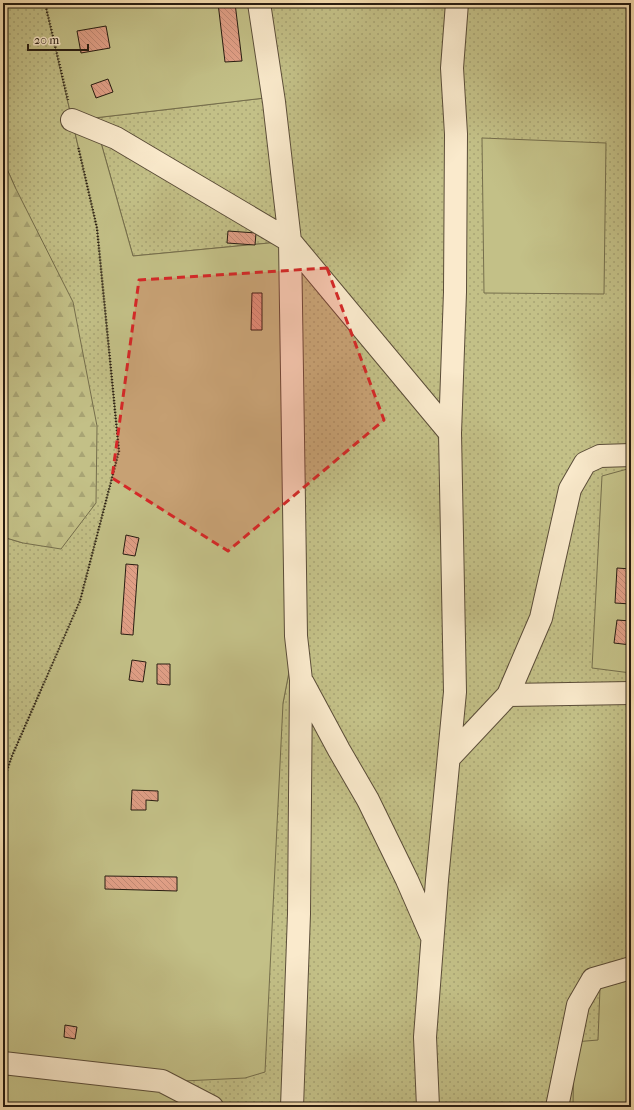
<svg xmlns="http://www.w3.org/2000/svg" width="634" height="1110" viewBox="0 0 634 1110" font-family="'IM FELL French Canon',serif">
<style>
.grass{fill:url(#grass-dots);stroke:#756e4c}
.forest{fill:url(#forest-firs);stroke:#756e4c}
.garden{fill:#c3c087;stroke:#756e4c}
.building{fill:url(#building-back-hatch);stroke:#271c11}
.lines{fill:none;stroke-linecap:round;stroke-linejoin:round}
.minor-casing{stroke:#5b4d39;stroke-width:24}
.path{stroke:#271c11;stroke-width:2.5;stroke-dasharray:1 2;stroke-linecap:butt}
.minor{stroke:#faeacc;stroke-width:22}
.marked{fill:#d62828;fill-opacity:0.2;stroke:#d62828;stroke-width:3;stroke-dasharray:8 5;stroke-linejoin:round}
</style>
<defs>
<pattern id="grass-dots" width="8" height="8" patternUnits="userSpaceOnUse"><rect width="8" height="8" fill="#c3c087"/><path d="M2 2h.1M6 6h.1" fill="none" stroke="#a8a474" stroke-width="1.8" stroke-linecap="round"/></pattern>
<pattern id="forest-firs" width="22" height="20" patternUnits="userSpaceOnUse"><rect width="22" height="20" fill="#c3c087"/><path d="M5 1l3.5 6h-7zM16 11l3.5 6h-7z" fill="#a8a474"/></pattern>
<pattern id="building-back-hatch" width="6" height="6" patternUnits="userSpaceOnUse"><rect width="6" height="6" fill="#e09f86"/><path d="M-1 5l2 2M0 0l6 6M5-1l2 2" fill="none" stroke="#c08873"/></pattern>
</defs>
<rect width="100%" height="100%" fill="#f7dfb1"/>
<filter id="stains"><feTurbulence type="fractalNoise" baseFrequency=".005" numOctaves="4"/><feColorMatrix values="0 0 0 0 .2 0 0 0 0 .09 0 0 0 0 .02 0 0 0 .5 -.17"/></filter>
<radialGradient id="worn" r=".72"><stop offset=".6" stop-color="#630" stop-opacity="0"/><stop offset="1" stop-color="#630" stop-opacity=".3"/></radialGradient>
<!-- grass -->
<path class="grass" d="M3,3H45L97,228L119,451L80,601L12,756L3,782V537L23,543L15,187L3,160Z
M255,3H631V1107H212L162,1081L283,703L296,636L290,241L133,256L94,118L265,98Z"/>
<!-- forest -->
<path class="forest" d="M3,160L15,187L73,302L97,426L96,503L61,549L23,543L3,537Z"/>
<!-- garden -->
<path class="garden" d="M45,3H255L265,98L94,118L133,256L290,241L296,636L283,703L265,1072L245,1078L163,1082L212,1107H3V782L12,756L80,601L119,451L97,228Z
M482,138L606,143L604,294L484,293Z
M631,468V673L592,668L602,476Z
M631,980V1107H573L574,1042L598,1040L600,988Z"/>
<!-- building -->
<path class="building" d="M218,3H235L242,61L225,62Z
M106,26L110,48L81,53L77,31Z
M108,79L113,92L96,98L91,85Z
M228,231L256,233L255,245L227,243Z
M252,293H262V330H251Z
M126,535L139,538L135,556L123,554Z
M126,564L138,565L133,635L121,634Z
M617,568L631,569V604L615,603Z
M617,620L631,621V645L614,643Z
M132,660L146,662L143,682L129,680Z
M157,664H170V685L157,684Z
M132,790L158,791V801L146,800V810H131Z
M105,876L177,877V891L105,889Z
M65,1025L77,1027L75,1039L64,1037Z"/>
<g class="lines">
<defs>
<path id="minor" d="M259,3L274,102L290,241L296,636L301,680L299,914L292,1107
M72,120L116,138L290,241L450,433
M303,683L339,750L368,800L407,880L431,935
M508,695L631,693
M449,758L508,695L541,618L570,489L585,463L600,456L631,455
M3,1063L162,1081L212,1107
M428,1107L425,1037L437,880L455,692L450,433L455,292L456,134L452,68L457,3
M557,1107L578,1005L593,979L631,968"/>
</defs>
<!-- minor casing -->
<use href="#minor" class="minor-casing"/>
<!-- path -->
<path class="path" d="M45,3L68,100
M3,782L12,756L80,601L119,451L97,228L78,146"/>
<!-- minor -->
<use href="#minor" class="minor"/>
</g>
<!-- marked area -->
<path class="marked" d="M327,268L384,420L228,551L112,478L139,280Z"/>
<!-- margin -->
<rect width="634" height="1110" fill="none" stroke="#f7dfb1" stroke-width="16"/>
<rect x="4" y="4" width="626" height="1102" fill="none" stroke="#271c11" stroke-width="2"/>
<rect x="8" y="8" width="618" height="1094" fill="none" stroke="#271c11"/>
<!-- scale -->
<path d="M28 44v6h60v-6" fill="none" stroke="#271c11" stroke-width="2"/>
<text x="34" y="44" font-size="12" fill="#271c11" stroke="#faeacc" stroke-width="3" paint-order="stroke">20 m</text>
<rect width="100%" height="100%" filter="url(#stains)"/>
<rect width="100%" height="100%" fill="url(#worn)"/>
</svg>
